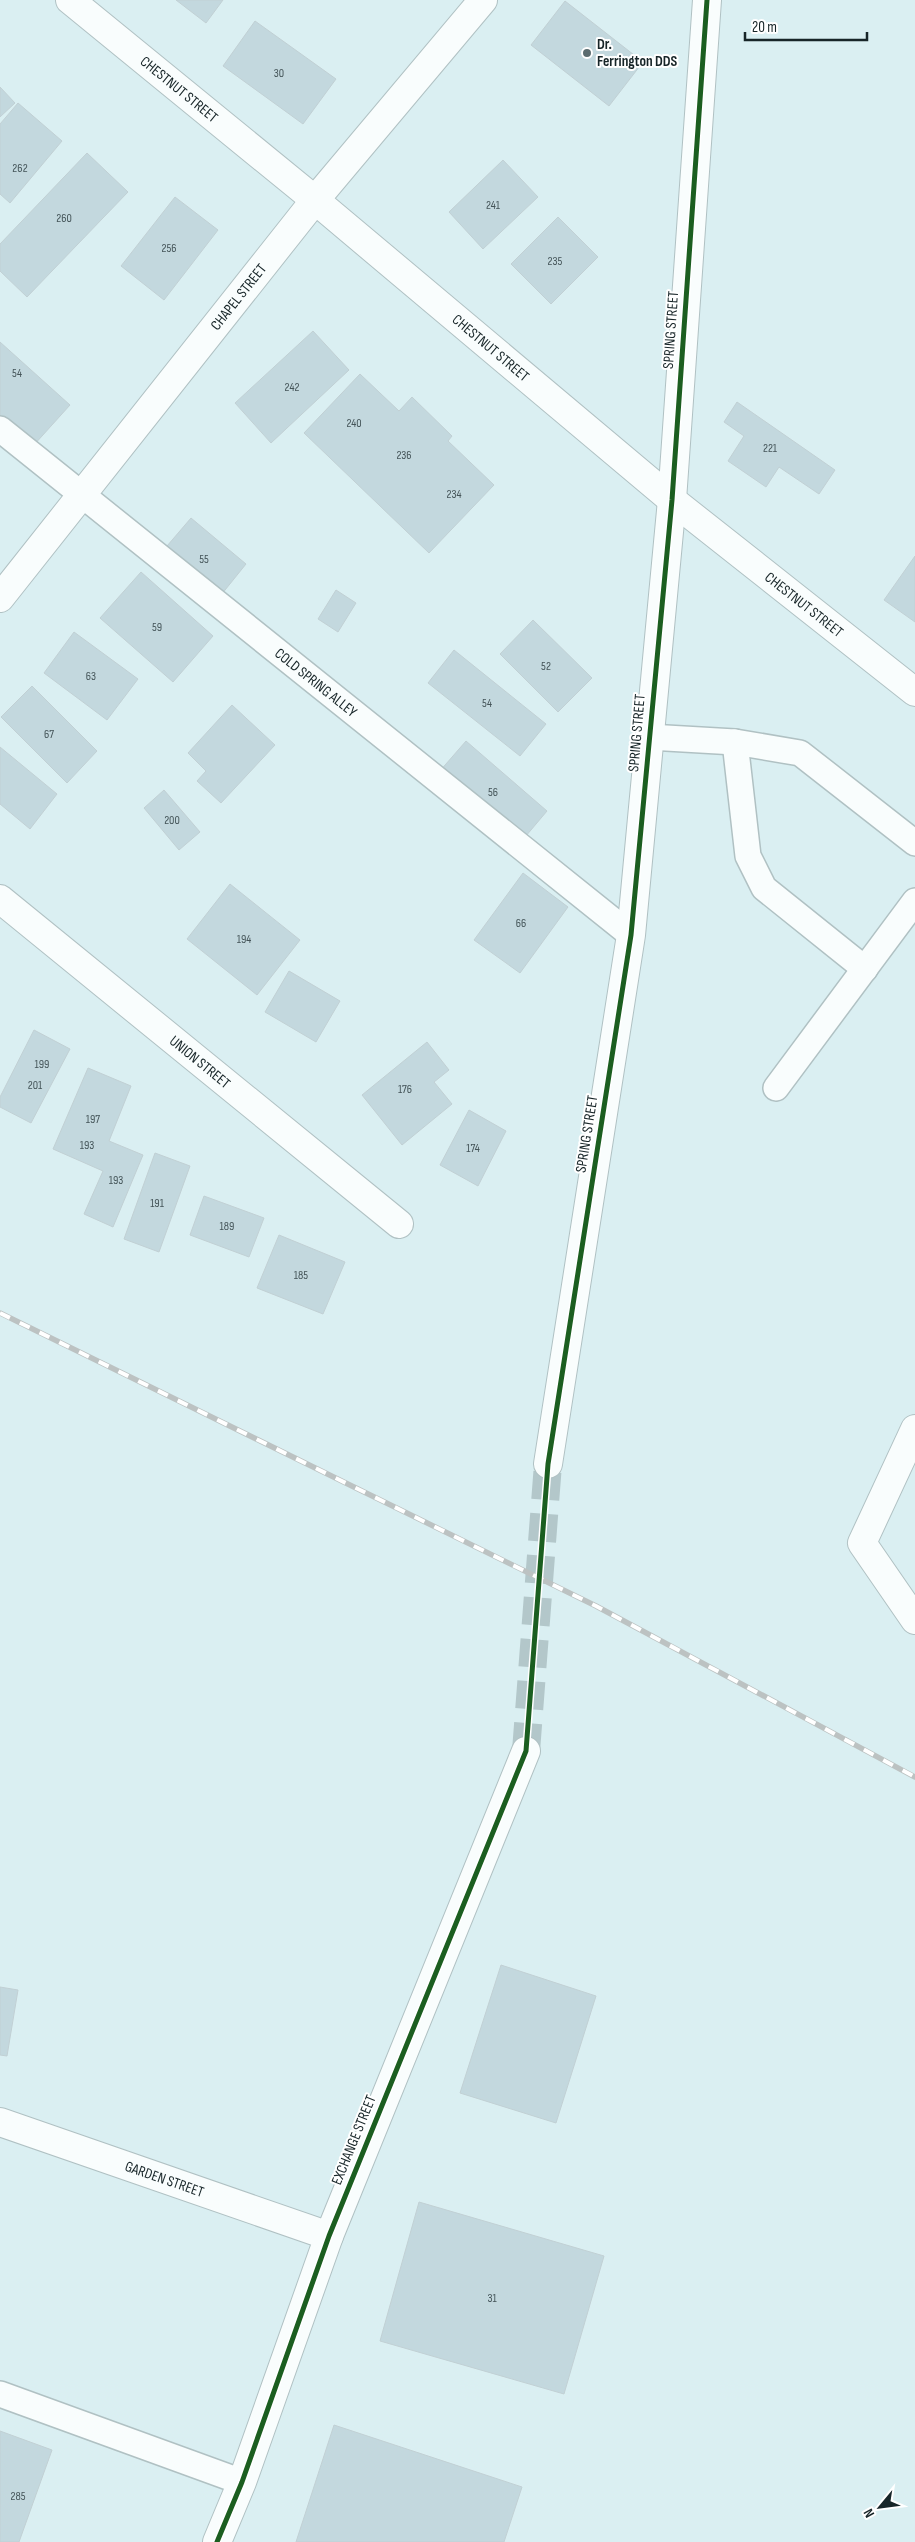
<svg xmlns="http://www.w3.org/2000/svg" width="915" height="2542" viewBox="0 0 915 2542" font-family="'Sofia Sans Condensed',sans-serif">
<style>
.building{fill:#c3d8de;stroke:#c1d0d4}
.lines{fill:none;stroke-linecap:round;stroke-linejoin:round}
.street-tunnel{stroke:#b3c7ca;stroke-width:28;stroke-dasharray:28 14;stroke-linecap:butt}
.lane-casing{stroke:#b0c1c3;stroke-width:28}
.street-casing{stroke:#b0c1c3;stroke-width:30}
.lane{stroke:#f9fdfd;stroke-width:25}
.street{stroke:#f9fdfd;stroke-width:28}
.rail-casing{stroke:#bcc2c2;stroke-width:5.5}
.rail{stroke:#fff;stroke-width:4;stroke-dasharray:11;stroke-linecap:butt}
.cycleway-casing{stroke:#fff;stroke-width:8}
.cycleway{stroke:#1b5e20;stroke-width:5}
.poi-dot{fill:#5b6c6f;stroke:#fff;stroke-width:2}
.labels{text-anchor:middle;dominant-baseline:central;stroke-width:4;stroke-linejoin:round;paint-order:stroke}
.number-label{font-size:12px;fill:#445458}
.poi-label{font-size:15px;font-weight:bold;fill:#172528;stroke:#fff;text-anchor:start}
.street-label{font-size:15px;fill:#172528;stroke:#fff}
</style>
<rect width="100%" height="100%" fill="#daeff2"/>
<!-- building -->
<path class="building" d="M176,0H223L206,23Z
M565,1L643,62L609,106L531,45Z
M255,21L336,79L303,124L223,66Z
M0,87L15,103L0,117Z
M18,103L62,141L10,203L0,194V124Z
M87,153L128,192L27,297L0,271V244Z
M503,160L538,197L483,249L449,212Z
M175,197L218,230L164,300L121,266Z
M558,217L598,257L551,304L511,264Z
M313,331L349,370L271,443L235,403Z
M0,342L70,405L33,446L0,417Z
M360,374L399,411L412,397L452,436L448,441L494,485L429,553L304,433Z
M737,402L835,470L819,494L779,467L766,487L728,461L744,436L724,422Z
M191,518L246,564L217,600L161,553Z
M915,556V622L884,600Z
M141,572L213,636L173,682L100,618Z
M336,590L356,603L338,632L318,619Z
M533,620L592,678L558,712L500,654Z
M74,632L138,679L107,720L44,673Z
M454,650L546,724L520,756L428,683Z
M32,686L97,751L67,783L1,717Z
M232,705L275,745L221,803L197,781L206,771L188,753Z
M466,741L547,811L520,843L439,772Z
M0,747L57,794L30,829L0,804Z
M164,790L200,832L179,850L144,808Z
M523,873L568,907L520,973L474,940Z
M230,884L300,940L257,995L187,939Z
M289,971L340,1001L316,1042L265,1012Z
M34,1030L70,1049L31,1123L0,1107V1097Z
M427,1042L449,1070L434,1082L452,1104L402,1145L362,1095Z
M88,1068L131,1086L109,1141L143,1155L113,1227L84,1214L103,1171L53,1149Z
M469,1110L506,1131L478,1186L440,1165Z
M155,1153L190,1166L159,1252L124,1239Z
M204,1196L264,1218L249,1257L190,1235Z
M279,1235L345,1262L323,1314L257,1288Z
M501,1965L596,1996L556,2123L460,2093Z
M0,1987L18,1990L7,2056L0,2055Z
M419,2202L604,2256L564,2394L380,2341Z
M334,2425L522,2487L504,2542H296Z
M0,2431L52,2450L19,2542H0Z"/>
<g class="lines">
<!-- street-tunnel -->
<path class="street-tunnel" d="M526,1751L548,1464"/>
<defs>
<g id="lane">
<path id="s1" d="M0,429L631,935"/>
<path d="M649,737L735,742L800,753L915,843"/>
<path d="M735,742L748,856L764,888L865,969"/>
<path d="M776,1088L915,901"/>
<path d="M0,2394L242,2482"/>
</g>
<g id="street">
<path id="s2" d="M70,0L315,200L672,500L915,692"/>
<path id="s3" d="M0,598L315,200L483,0"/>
<path id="s4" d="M0,899L399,1224"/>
<path d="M915,1429L862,1543L915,1620"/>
<path d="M548,1464L631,935L672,500L707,0"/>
<path id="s5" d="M0,2122L329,2236"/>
<path d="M217,2542L242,2482L329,2236L526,1751"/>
</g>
</defs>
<!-- lane casing -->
<use href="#lane" class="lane-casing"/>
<!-- street casing -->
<use href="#street" class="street-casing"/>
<!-- lane -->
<use href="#lane" class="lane"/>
<!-- street -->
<use href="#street" class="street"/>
<defs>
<path id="rail" d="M0,1313L596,1606L915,1777"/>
</defs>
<!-- rail casing -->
<use href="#rail" class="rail-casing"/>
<!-- rail -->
<use href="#rail" class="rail"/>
<defs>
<path id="cycleway" d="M217,2542L242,2482L329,2236L526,1751L548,1464L631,935L672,500L707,0"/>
</defs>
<!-- cycleway casing -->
<use href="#cycleway" class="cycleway-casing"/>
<!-- cycleway -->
<use href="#cycleway" class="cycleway"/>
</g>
<!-- markers -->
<circle class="poi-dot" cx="587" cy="53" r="5"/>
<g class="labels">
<!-- number labels -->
<g class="number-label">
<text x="279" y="73">30</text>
<text x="20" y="168">262</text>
<text x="493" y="205">241</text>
<text x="64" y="218">260</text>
<text x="169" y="248">256</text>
<text x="555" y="261">235</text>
<text x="17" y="373">54</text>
<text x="292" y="387">242</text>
<text x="354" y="423">240</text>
<text x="770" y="448">221</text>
<text x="404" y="455">236</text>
<text x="454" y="494">234</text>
<text x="204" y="559">55</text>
<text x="157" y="627">59</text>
<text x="546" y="666">52</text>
<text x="91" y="676">63</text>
<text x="487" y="703">54</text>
<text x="49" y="734">67</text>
<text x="493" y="792">56</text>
<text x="172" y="820">200</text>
<text x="521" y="923">66</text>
<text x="244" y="939">194</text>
<text x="42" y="1064">199</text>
<text x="35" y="1085">201</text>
<text x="405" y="1089">176</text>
<text x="93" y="1119">197</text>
<text x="87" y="1145">193</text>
<text x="473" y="1148">174</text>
<text x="116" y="1180">193</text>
<text x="157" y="1203">191</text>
<text x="227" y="1226">189</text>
<text x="301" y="1275">185</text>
<text x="492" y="2298">31</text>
<text x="18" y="2496">285</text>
</g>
<!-- poi labels -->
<g class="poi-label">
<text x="597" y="44">Dr.<tspan x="597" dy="17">Ferrington DDS</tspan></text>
</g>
<!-- street labels -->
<g class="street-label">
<text stroke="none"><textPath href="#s2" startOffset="141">CHESTNUT STREET</textPath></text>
<text stroke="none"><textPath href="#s3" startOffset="384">CHAPEL STREET</textPath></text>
<text transform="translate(671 330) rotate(-86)">SPRING STREET</text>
<text stroke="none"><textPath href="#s2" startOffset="546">CHESTNUT STREET</textPath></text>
<text stroke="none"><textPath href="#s2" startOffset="951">CHESTNUT STREET</textPath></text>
<text stroke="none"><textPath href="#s1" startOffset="405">COLD SPRING ALLEY</textPath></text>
<text transform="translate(637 733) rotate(-85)">SPRING STREET</text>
<text stroke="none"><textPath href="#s4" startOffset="258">UNION STREET</textPath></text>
<text transform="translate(587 1134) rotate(-81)">SPRING STREET</text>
<text transform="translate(354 2140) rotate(-68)">EXCHANGE STREET</text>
<text stroke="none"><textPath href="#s5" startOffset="174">GARDEN STREET</textPath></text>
</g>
</g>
<!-- north arrow -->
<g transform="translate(880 2507) rotate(241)" stroke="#ffffff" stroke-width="4" paint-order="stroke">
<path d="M0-4L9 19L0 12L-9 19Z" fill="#172528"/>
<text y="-8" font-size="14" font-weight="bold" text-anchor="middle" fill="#172528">N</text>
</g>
<!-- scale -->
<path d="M745 32v8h122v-8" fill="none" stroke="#172528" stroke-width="2.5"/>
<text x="752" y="32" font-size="15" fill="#172528" stroke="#ffffff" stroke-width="4" paint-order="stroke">20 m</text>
</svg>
